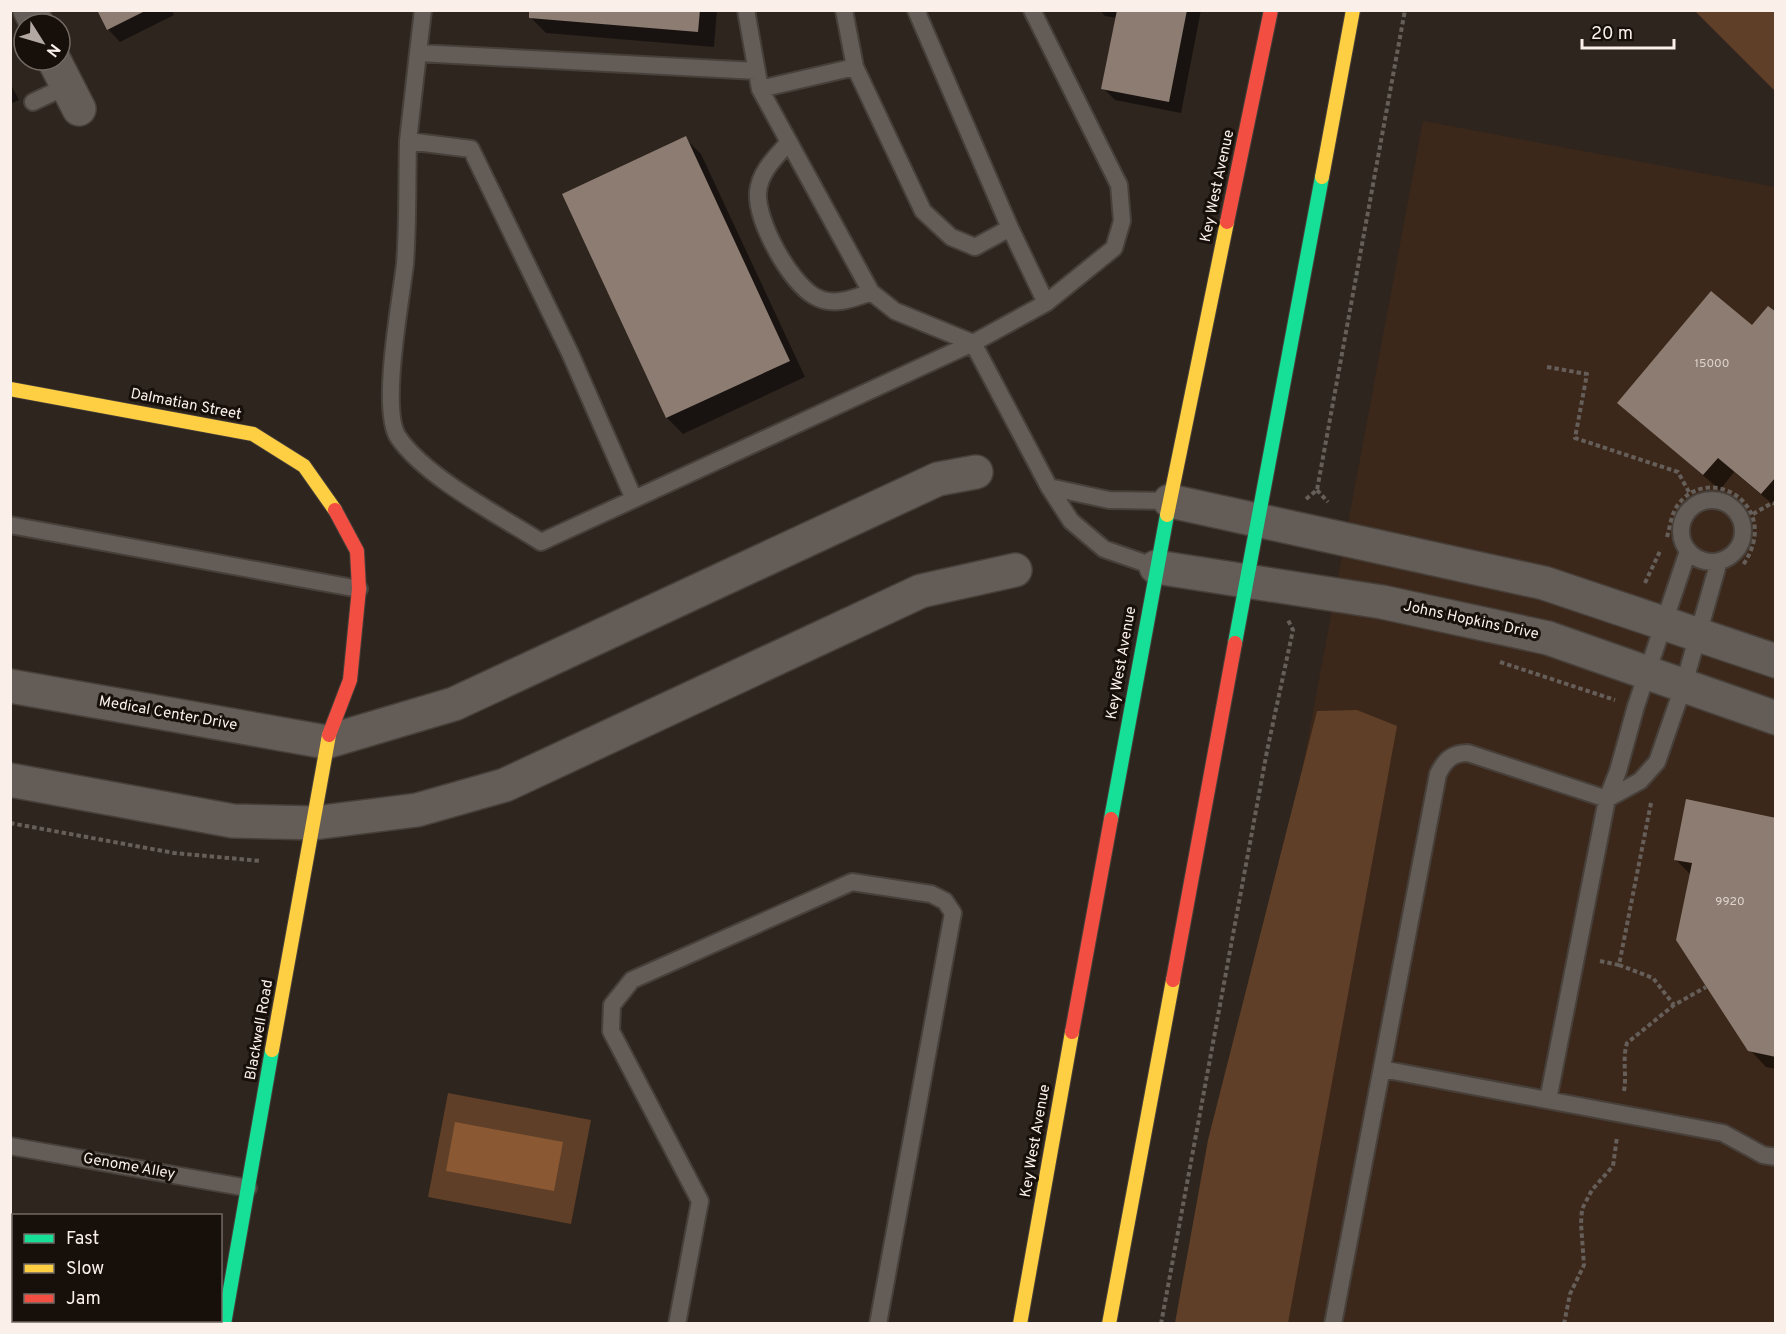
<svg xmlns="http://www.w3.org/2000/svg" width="1786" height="1334" viewBox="0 0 1786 1334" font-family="Overpass,sans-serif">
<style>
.built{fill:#3c281a}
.green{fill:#5f3f27}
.water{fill:#8a5934}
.shadow{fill:#0007}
.building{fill:#8c7c71}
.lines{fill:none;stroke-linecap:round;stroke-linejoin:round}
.lane-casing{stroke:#47403a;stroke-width:20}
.street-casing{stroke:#47403a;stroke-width:36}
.fast-casing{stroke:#47403a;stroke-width:16}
.slow-casing{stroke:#47403a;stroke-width:16}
.jam-casing{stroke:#47403a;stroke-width:16}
.path{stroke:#655e59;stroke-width:4;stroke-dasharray:4.5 3;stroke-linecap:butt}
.lane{stroke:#645c56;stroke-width:16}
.street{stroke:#645c56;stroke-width:33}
.fast{stroke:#16e098;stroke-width:14}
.slow{stroke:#ffcf43;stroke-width:14}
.jam{stroke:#f24e42;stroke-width:14}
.labels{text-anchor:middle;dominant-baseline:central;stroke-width:6;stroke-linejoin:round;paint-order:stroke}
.number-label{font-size:12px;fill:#dfd3cb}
.street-label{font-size:15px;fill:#fbf0e9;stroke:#160f0a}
</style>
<rect width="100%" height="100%" fill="#2e251e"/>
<!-- built -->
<path class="built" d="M1423,121L1775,187V1323L1199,1324Z"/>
<!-- green -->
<path class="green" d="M1695,11H1775V91Z
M1357,710L1397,726L1288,1323H1175L1208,1140L1317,711Z
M448,1093L591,1120L571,1224L428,1197Z"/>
<!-- water -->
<path class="water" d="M455,1122L563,1142L554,1191L446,1171Z"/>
<!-- shadow -->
<path class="shadow" d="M98,10H172L174,15L120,42L108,29Z
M531,10H717L714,47L546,33L530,17Z
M1100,10H1201L1181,113L1115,100L1103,88L1117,18L1105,16Z
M10,83L19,100L10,104Z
M685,138L701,154L805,377L683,434L667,418Z
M1776,314V507L1734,472L1720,490L1619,403Z
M1776,819V1069L1766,1067L1750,1050L1691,875L1675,859Z"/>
<!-- building -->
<path class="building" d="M97,10H147L107,30Z
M529,10H700L698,32L529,18Z
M1117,10H1187L1169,102L1101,89Z
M686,136L790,361L666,418L562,194Z
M1711,291L1752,325L1768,306L1776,312V477L1761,494L1718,458L1703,475L1617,403Z
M1686,799L1776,818V1057L1748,1051L1676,940L1692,863L1674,860Z"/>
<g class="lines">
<defs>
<path id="lane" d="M423,10L418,53L757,71
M746,10L760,89L871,292L895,311L973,343L1049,487L1071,521L1104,549L1156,567
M844,10L855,67
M916,10L1010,228L1046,303
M760,89L855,67L923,211L951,237L975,247L1010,228
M33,102L67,86
M408,141L418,53
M789,142C776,157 760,171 758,192C756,221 789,281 814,296C832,307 853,299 871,292
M1049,487L1109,500L1170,501
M634,499L570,353L471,149L408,141C407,182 408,224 405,264C401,300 380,409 398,437C426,478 499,515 541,542L973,343L1046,303L1114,248L1122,221L1119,185L1032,10
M1681 531a31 31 0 1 1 62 0a31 31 0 1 1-62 0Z
M10,525L359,589
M1382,1069L1723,1133L1763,1155L1776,1157
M1548,1100L1607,799L1618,771L1636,706L1688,551
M10,1146L248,1188
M677,1324L700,1201L611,1031L612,1005L632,980L852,882L931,894L945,901L953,913L878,1324
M1333,1324L1438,774C1445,760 1452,753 1468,753L1607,799L1640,781L1657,762L1684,684L1719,561"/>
<path id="street" d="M30,10L37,24
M54,60L79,109
M1170,501L1544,583L1776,661
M1156,567L1382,602L1548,638L1776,718
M10,686L326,742L454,704L938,479L976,472
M10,780L233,821L314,823L417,810L505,785L921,591L1015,570
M10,1306H14
M92,1320L108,1324"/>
<path id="fast" d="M1235,643L1322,177
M1111,819L1167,515
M224,1324L272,1050"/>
<path id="slow" d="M1322,177L1353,10
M10,389L253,434L304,466L335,510
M1167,515L1227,222
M272,1050L329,735
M1020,1324L1072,1032
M1109,1324L1173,980"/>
<path id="jam" d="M1227,222L1271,10
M329,735L350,680L359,589L357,551L335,510
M1173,980L1235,643
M1072,1032L1111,819"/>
</defs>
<!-- lane casing -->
<use href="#lane" class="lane-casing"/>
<!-- street casing -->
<use href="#street" class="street-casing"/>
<!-- fast casing -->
<use href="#fast" class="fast-casing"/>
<!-- slow casing -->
<use href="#slow" class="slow-casing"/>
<!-- jam casing -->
<use href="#jam" class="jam-casing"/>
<!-- path -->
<path class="path" d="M1547,367L1587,374L1575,438L1678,472L1690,494
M1317,490L1328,502
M1306,499L1317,490L1405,10
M1753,514L1772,503L1776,504
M1667,537C1670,527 1671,515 1677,506C1708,461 1784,505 1743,565
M1645,583L1661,549
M1500,662L1615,700
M1651,803L1619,965L1653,978L1674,1005
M10,823L174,853L261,861
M1600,961L1619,965
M1624,1091C1627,1075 1622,1059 1627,1043L1674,1005L1706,987
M1161,1324L1267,751L1293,630L1287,618
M1564,1324L1570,1294L1584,1265L1581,1224L1582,1209L1592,1190L1613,1166L1617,1137"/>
<!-- lane -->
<use href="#lane" class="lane"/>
<!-- street -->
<use href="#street" class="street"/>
<!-- fast -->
<use href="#fast" class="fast"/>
<!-- slow -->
<use href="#slow" class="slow"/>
<!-- jam -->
<use href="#jam" class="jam"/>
</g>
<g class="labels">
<!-- number labels -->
<g class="number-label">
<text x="1712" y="364">15000</text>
<text x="1730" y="902">9920</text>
</g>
<!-- street labels -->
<g class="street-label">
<text transform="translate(1218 186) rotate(-78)">Key West Avenue</text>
<text transform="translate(186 405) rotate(11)">Dalmatian Street</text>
<text transform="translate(1471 621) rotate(12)">Johns Hopkins Drive</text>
<text transform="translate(1122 663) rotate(-80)">Key West Avenue</text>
<text transform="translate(168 714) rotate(10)">Medical Center Drive</text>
<text transform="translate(260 1030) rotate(-80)">Blackwell Road</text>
<text transform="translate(1036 1141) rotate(-80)">Key West Avenue</text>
<text transform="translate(129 1167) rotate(10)">Genome Alley</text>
</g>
</g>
<!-- border -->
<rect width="1786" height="1334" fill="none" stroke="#fbf0e9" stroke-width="24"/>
<!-- legend -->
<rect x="12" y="1214" width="210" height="108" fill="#160f0a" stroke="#726963" stroke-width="1.5"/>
<rect x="24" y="1234" width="30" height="9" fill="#16e098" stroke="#726963" stroke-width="1.5"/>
<text x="66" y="1244" font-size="18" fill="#fbf0e9">Fast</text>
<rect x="24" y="1264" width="30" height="9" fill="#ffcf43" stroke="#726963" stroke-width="1.5"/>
<text x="66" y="1274" font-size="18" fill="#fbf0e9">Slow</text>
<rect x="24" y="1294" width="30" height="9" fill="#f24e42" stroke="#726963" stroke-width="1.5"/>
<text x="66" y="1304" font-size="18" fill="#fbf0e9">Jam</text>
<!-- north arrow -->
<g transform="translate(42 42) rotate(127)"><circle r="28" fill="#160f0a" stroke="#726963" stroke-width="1.5"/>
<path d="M0-4.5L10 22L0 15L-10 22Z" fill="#b3a9a2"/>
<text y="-9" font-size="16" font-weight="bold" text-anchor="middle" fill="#fbf0e9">N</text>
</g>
<!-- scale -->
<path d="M1582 39v9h92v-9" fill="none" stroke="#fbf0e9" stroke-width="3"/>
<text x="1591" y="39" font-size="18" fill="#fbf0e9" stroke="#160f0a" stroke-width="4.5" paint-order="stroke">20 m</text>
</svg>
